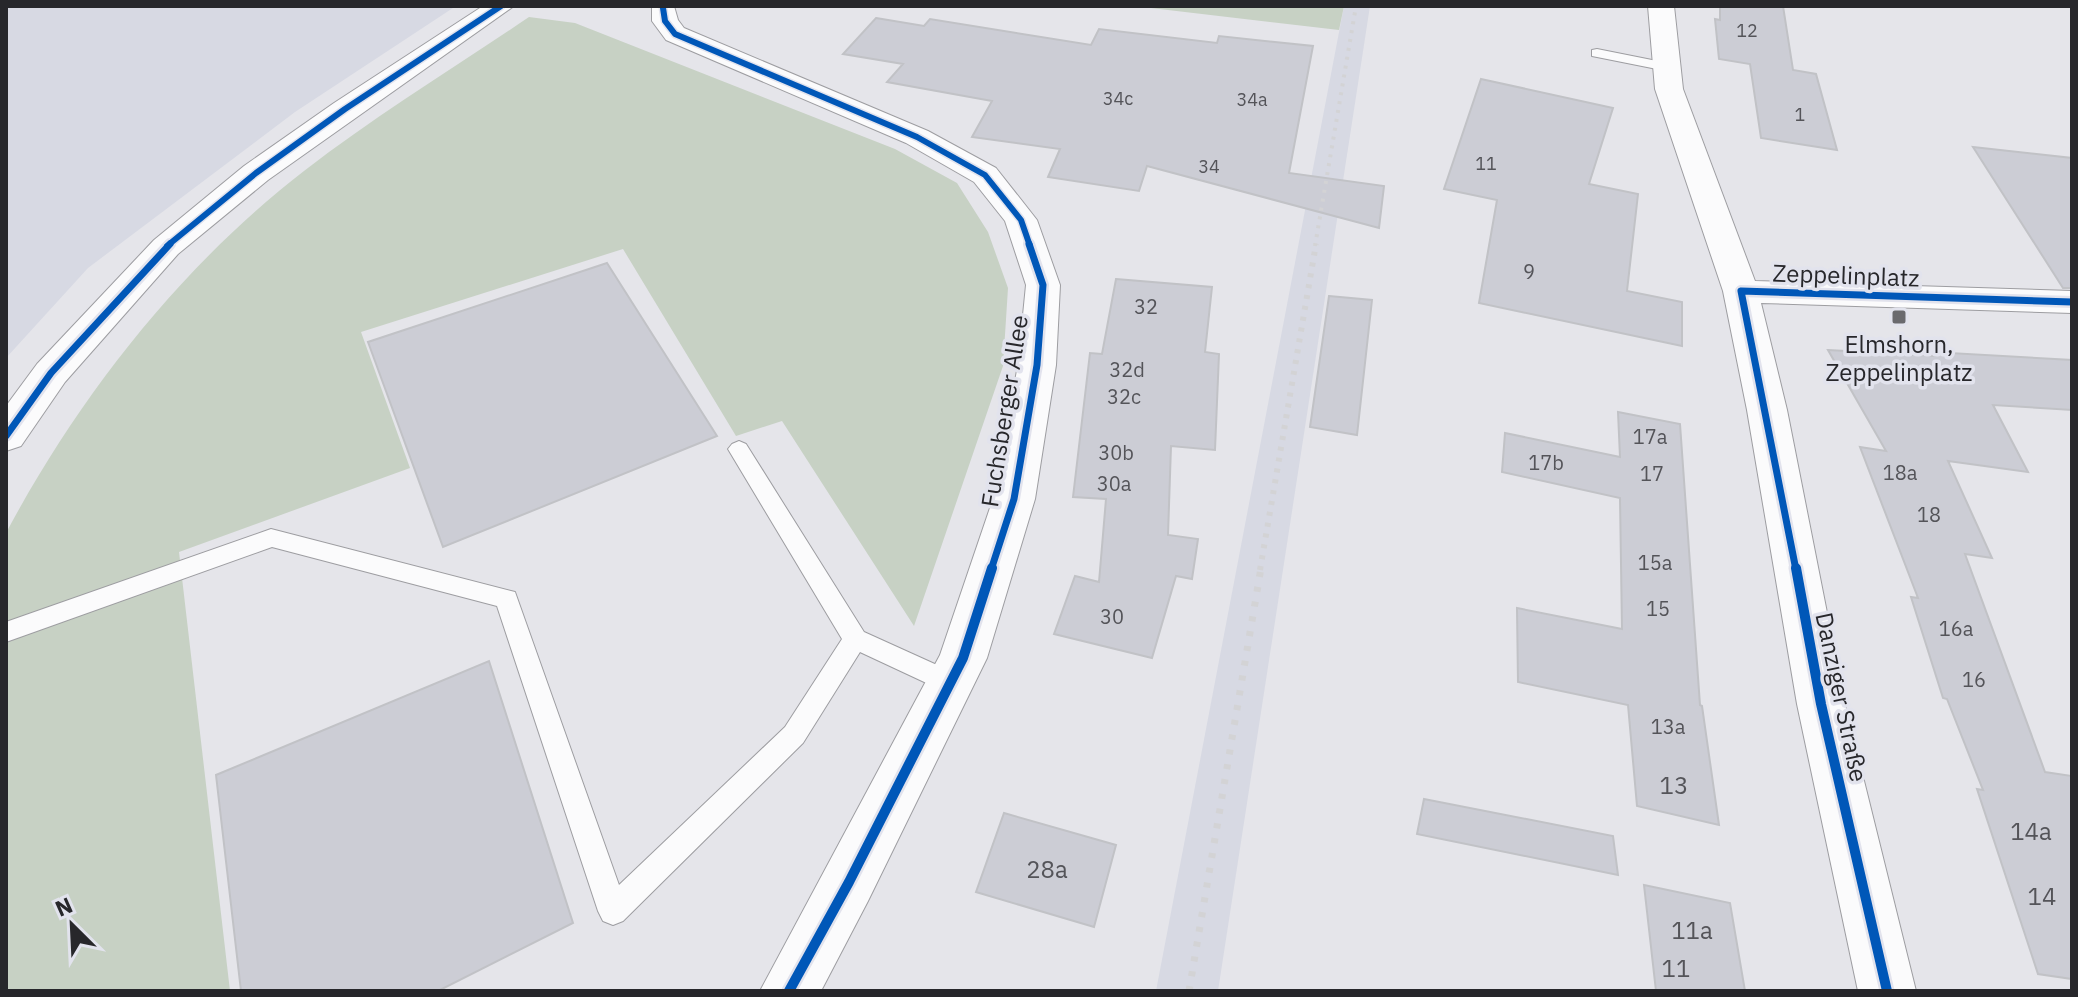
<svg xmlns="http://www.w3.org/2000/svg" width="2078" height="997" viewBox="0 0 2078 997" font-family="'IBM Plex Sans',sans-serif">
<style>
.built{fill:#d7d9e3}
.green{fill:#c7d1c4}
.building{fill:#cccdd5;stroke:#c1c2c6;stroke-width:2}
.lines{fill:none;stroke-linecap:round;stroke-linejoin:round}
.lane-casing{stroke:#9d9da1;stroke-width:2}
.street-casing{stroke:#9d9da1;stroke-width:2}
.secondary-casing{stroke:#9d9da1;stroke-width:2}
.lane{fill:#fbfbfc;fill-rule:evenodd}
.street{fill:#fbfbfc;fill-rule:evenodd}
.secondary{fill:#fbfbfc;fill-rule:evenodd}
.rail-far2{stroke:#d3d3d5;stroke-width:4;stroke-dasharray:3 6;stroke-linecap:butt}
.rail-far1{stroke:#d3d3d5;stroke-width:6;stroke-dasharray:4 7;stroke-linecap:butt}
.rail{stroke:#d3d3d5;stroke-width:7;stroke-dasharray:5 10;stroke-linecap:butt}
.cycleway-far2-casing{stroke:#e2e3ed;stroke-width:9}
.cycleway-far1-casing{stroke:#e2e3ed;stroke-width:12}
.cycleway-casing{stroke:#e2e3ed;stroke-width:15}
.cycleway-far2{stroke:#0057b8;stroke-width:6}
.cycleway-far1{stroke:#0057b8;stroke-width:7}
.cycleway{stroke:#0057b8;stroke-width:10}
.poi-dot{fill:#6a6a6e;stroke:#e2e3ed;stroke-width:3}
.labels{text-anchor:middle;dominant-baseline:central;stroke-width:7;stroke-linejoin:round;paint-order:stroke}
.far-number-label{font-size:18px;fill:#545459}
.number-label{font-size:20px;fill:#545459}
.street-label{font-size:24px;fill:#27272b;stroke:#e2e3ed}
.poi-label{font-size:24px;fill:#27272b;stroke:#e2e3ed}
.near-number-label{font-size:24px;fill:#545459}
</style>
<rect width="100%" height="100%" fill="#e5e5ea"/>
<!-- built -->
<path class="built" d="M6,6H456L295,112L88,268L6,358Z
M1344,6H1370L1218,991H1156Z"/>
<!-- green -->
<path class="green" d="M1134,6H1344L1339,30Z
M529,17L575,23L895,149L957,183L988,232L1008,288L1003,366L914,626L782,421L736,436L623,249L361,332L410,468L179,552L230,991H6V533C79,396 181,266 304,171C375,116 454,68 529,17Z"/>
<!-- building -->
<path class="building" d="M1720,6H1783L1793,70L1816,74L1837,150L1761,138L1750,64L1719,59L1715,19L1720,20Z
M876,18L924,26L930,19L1091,45L1099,29L1217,43L1219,36L1313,46L1289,173L1384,186L1379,228L1147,166L1139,191L1048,177L1060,149L972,137L992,101L887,82L903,64L843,54Z
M1481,79L1613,108L1589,184L1638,194L1627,291L1682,302V346L1479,303L1497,200L1444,189Z
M1973,147L2072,158V288H2063Z
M607,263L717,436L443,547L368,342Z
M1116,279L1212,287L1205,352L1219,354L1215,450L1171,446L1168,535L1198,539L1192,579L1176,576L1152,658L1054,634L1075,576L1099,582L1106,499L1073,497L1090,353L1102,354Z
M1329,296L1372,300L1357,435L1310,427Z
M1828,350L1935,356L1933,352L2072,360V410L1993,405L2028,472L1948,461L1992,558L1965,554L2045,772L2072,776V979L2038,974L1977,789L1983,790L1947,699L1943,698L1911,597L1918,598L1860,447L1886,451Z
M1618,412L1680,424L1700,705L1702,706L1719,825L1637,806L1628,705L1518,682L1517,608L1622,629L1620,498L1502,472L1505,433L1620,457Z
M489,661L573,923L438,991H241L216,775Z
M1424,799L1613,836L1618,875L1417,834Z
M1004,813L1116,845L1094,927L976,892Z
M1644,885L1730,903L1745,991H1656Z"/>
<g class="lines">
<defs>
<path id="lane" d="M1597,49L1667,63L1674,67L1667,71L1592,56V50Z
M739,441L746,444L864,632L959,675L963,683L959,691L950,694L860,652L803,743L623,921L613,925L603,921L598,911L497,606L272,547L6,642V622L271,529L515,592L619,885L785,727L842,639L728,449L732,444Z"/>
<path id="street" d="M652,6H674L678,20L684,28L928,131L996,168L1037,220L1060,285L1056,365L1035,499L987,658L868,901L821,991H760L940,655L993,499L1018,365L1026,285L1005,221L974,182L906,143L666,40L652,21Z
M1648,6H1674L1683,89L1755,281L2072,291V313L1761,303L1787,410L1845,704L1916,991H1858L1797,704L1747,410L1723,291L1655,89Z"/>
<path id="secondary" d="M483,6H514L268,180L178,254L65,382L21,446L6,451V406L37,364L154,240L244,166L334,103Z"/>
</defs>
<!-- lane casing -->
<use href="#lane" class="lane-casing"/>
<!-- street casing -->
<use href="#street" class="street-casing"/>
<!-- secondary casing -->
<use href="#secondary" class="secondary-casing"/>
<!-- lane -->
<use href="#lane" class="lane"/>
<!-- street -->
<use href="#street" class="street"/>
<!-- secondary -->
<use href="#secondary" class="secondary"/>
<!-- rail-far2 -->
<path class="rail-far2" d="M1315,246L1356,6"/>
<!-- rail-far1 -->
<path class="rail-far1" d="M1260,570L1316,244"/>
<!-- rail -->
<path class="rail" d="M1189,991L1261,568"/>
<defs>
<path id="cycleway-far2" d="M663,8L665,21L675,34L917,137L985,175L1021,220L1030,246
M167,246L256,173L345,109L501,6"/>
<path id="cycleway-far1" d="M6,436L51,373L170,244
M991,570L1014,499L1037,365L1043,285L1029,244
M1796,570L1741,291L2072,302"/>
<path id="cycleway" d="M1796,568L1821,704L1887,991
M789,991L849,882L963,658L992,568"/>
</defs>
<!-- cycleway-far2 casing -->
<use href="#cycleway-far2" class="cycleway-far2-casing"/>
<!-- cycleway-far1 casing -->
<use href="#cycleway-far1" class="cycleway-far1-casing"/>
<!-- cycleway casing -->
<use href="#cycleway" class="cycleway-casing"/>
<!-- cycleway-far2 -->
<use href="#cycleway-far2" class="cycleway-far2"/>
<!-- cycleway-far1 -->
<use href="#cycleway-far1" class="cycleway-far1"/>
<!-- cycleway -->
<use href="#cycleway" class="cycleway"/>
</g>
<!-- markers -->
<rect class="poi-dot" x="1891" y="309" width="16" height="16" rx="4"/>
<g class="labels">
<!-- far-number labels -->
<g class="far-number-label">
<text x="1747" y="30">12</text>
<text x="1118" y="98">34c</text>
<text x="1252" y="99">34a</text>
<text x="1800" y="114">1</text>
<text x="1486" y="163">11</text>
<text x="1209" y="166">34</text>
</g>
<!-- number labels -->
<g class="number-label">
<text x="1529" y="271">9</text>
<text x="1146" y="306">32</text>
<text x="1127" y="369">32d</text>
<text x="1124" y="396">32c</text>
<text x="1650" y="436">17a</text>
<text x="1116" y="452">30b</text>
<text x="1546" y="462">17b</text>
<text x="1900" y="472">18a</text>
<text x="1652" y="473">17</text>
<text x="1114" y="483">30a</text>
<text x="1929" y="514">18</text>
<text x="1655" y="562">15a</text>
<text x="1658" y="608">15</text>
<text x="1112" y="616">30</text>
<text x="1956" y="628">16a</text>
<text x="1974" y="679">16</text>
<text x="1668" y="726">13a</text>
</g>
<!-- street labels -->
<g class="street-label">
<text transform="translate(1846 275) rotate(2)">Zeppelinplatz</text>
<text transform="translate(1004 411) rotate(-81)">Fuchsberger Allee</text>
<text transform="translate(1842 697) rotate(78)">Danziger Straße</text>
</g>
<!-- poi labels -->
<g class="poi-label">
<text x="1899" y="344">Elmshorn,<tspan x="1899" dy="28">Zeppelinplatz</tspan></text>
</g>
<!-- near-number labels -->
<g class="near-number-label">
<text x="1674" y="785">13</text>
<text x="2031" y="831">14a</text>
<text x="1047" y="869">28a</text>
<text x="2042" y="896">14</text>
<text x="1692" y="930">11a</text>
<text x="1676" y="968">11</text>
</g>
</g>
<!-- border -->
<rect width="2078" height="997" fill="none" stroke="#27272b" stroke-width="16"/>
<!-- north arrow -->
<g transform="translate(72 925) rotate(336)" stroke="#e2e3ed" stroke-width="6" paint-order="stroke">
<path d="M0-6L14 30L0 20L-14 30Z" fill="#27272b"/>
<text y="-12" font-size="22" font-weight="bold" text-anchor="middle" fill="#27272b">N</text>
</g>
</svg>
